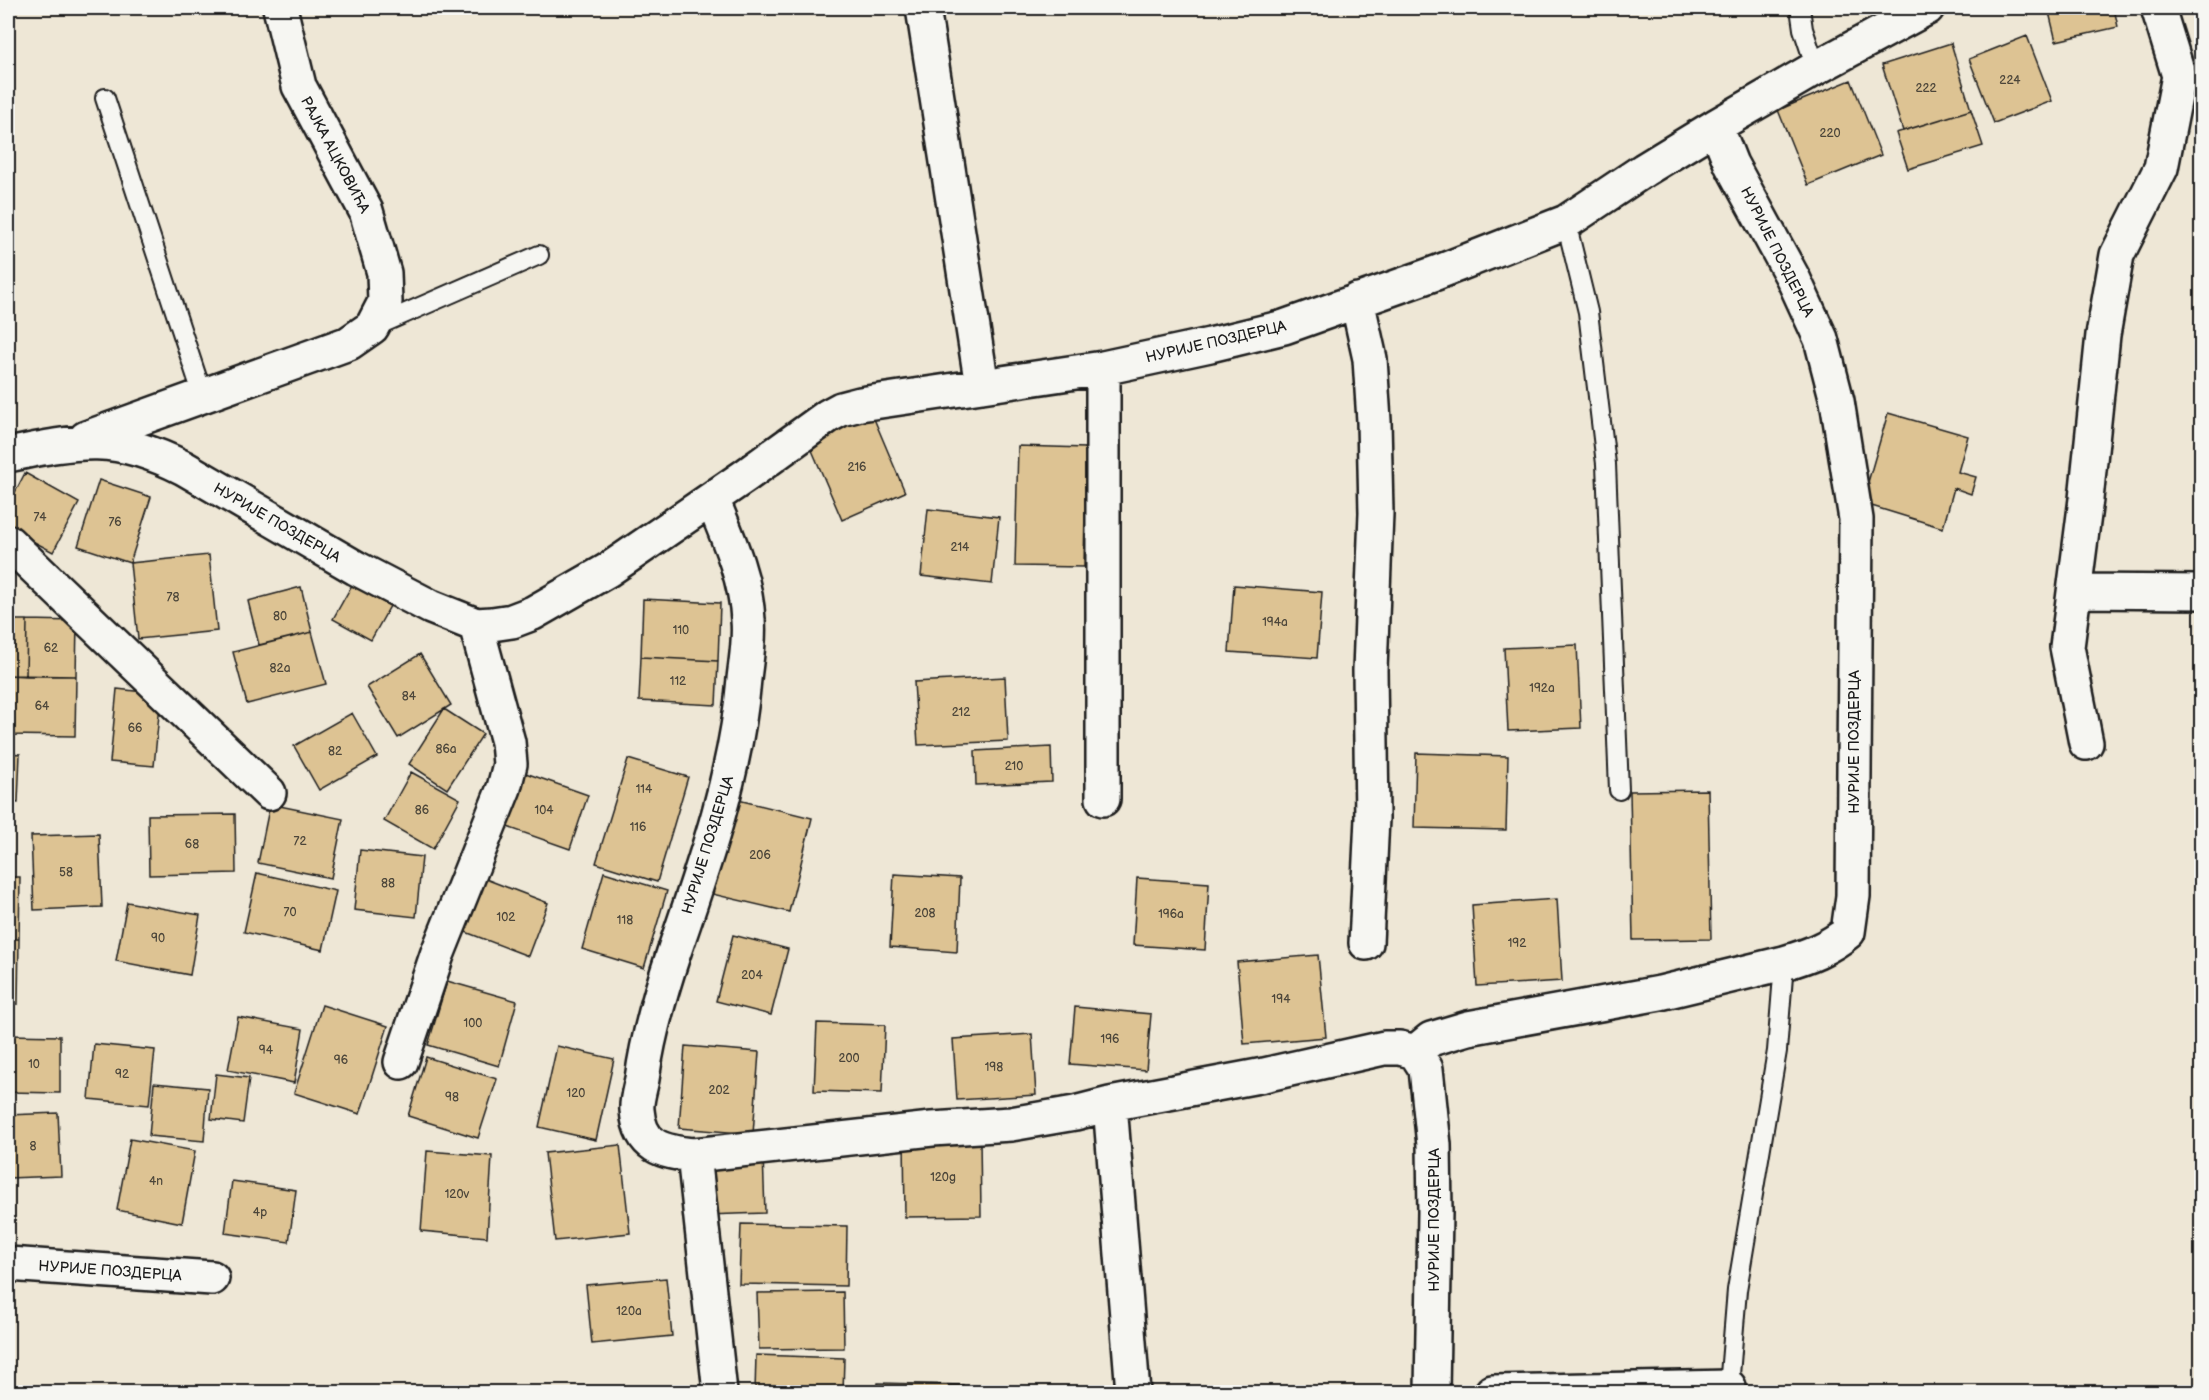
<svg xmlns="http://www.w3.org/2000/svg" width="2209" height="1400" viewBox="0 0 2209 1400" font-family="'Balsamiq Sans',sans-serif">
<style>
.building{fill:#ddc393;stroke:#1c1c1c;stroke-width:1.5}
.lines{fill:none;stroke-linecap:round;stroke-linejoin:round}
.lane-casing{stroke:#1c1c1c;stroke-width:22}
.street-casing{stroke:#1c1c1c;stroke-width:38}
.lane{stroke:#f6f6f2;stroke-width:18}
.street{stroke:#f6f6f2;stroke-width:33}
.labels{text-anchor:middle;dominant-baseline:central;stroke-width:5;stroke-linejoin:round;paint-order:stroke}
.number-label{font-size:12px;fill:#4c463a}
.street-label{font-size:15px;fill:#1c1c1c;stroke:#f6f6f2}
</style>
<rect width="100%" height="100%" fill="#eee7d6"/>
<filter id="ink" filterUnits="userSpaceOnUse"><feTurbulence type="fractalNoise" baseFrequency=".0167" numOctaves="2"/><feDisplacementMap in="SourceGraphic" scale="12" xChannelSelector="R" yChannelSelector="G"/><feConvolveMatrix kernelMatrix="1 2 1 2 8 2 1 2 1" color-interpolation-filters="sRGB"/></filter>
<g filter="url(#ink)">
<!-- building -->
<path class="building" d="M2048,8H2114L2118,27L2056,41Z
M2027,36L2052,101L1994,123L1969,59Z
M1951,43L1971,110L1903,131L1882,65Z
M1851,80L1881,155L1808,185L1778,110Z
M1971,110L1983,146L1908,169L1896,133Z
M1888,413L1968,436L1958,472L1976,477L1971,494L1954,488L1943,528L1862,503Z
M872,414L905,492L842,520L808,441Z
M1018,446L1086,448L1084,567L1015,566Z
M25,473L79,503L53,552L8,528V506Z
M99,480L151,497L130,563L78,546Z
M928,509L999,517L992,584L921,576Z
M209,555L217,631L138,639L130,563Z
M352,585L390,606L371,640L333,619Z
M1234,585L1322,592L1317,658L1229,652Z
M301,587L312,632L259,645L248,601Z
M643,599L720,603L718,661L641,657Z
M8,620H27L26,676L8,675Z
M27,620L77,621L76,676H26Z
M312,632L326,684L247,704L233,652Z
M1577,645L1581,728L1508,731L1504,648Z
M420,654L451,705L398,738L367,687Z
M641,657L718,661L716,705L639,701Z
M8,675L76,676L75,736L8,735Z
M1005,677L1008,741L918,745L914,682Z
M117,689L161,694L154,766L110,762Z
M444,709L483,734L447,789L409,764Z
M352,713L377,757L319,790L294,746Z
M1051,747L1052,782L976,785L975,751Z
M8,753L20,754L18,803L8,802Z
M1416,753L1508,756L1506,830L1414,828Z
M628,759L688,777L657,882L596,863Z
M517,770L588,795L570,849L499,824Z
M411,772L460,799L433,849L384,821Z
M1708,790L1711,939L1633,940L1630,791Z
M730,798L812,818L789,912L708,893Z
M270,804L343,819L331,878L258,863Z
M235,814L236,873L149,875L148,815Z
M99,834L102,907L34,910L31,836Z
M360,850L422,857L416,917L354,910Z
M604,872L667,891L644,968L582,949Z
M257,873L336,891L323,950L244,932Z
M894,874L960,878L957,952L890,947Z
M8,877H20L19,939H8Z
M483,878L548,903L528,956L463,931Z
M1137,878L1209,883L1205,950L1133,945Z
M1557,899L1562,981L1477,986L1472,905Z
M127,902L200,915L190,975L116,961Z
M733,935L788,949L771,1015L716,1001Z
M8,939H19L18,1004H8Z
M1318,955L1326,1037L1244,1044L1237,962Z
M447,981L517,1001L499,1066L428,1045Z
M322,1005L388,1026L360,1114L294,1093Z
M1075,1007L1151,1014L1146,1070L1070,1064Z
M238,1017L303,1029L294,1083L228,1070Z
M817,1023L885,1025L882,1093L814,1091Z
M1032,1034L1036,1095L957,1100L953,1039Z
M8,1035L60,1036V1093L8,1092Z
M94,1044L155,1050L149,1105L89,1099Z
M557,1046L614,1059L596,1140L539,1127Z
M685,1046L759,1052L753,1134L679,1128Z
M426,1057L497,1079L478,1138L408,1116Z
M216,1074L249,1078L243,1123L211,1119Z
M154,1083L208,1088L204,1141L149,1136Z
M58,1113L61,1176L8,1178V1115Z
M980,1137L981,1216L905,1217L904,1138Z
M130,1139L195,1151L182,1223L117,1210Z
M620,1145L630,1233L555,1241L545,1153Z
M427,1151L492,1156L487,1237L421,1231Z
M763,1154L765,1213L706,1215L704,1155Z
M232,1181L296,1190L289,1242L225,1233Z
M741,1224L847,1226L846,1286L739,1284Z
M666,1278L672,1336L592,1344L586,1285Z
M843,1292L844,1348L759,1349L757,1293Z
M756,1355L844,1358L843,1392H755Z
M878,1383L963,1385L962,1392H877Z"/>
<g class="lines">
<defs>
<path id="lane" d="M1800,8L1803,29L1816,68
M105,98L203,396
M1566,222L1588,312L1606,464L1619,790
M374,327L539,255
M1729,1387L1737,1290L1777,1051L1784,963"/>
<path id="street" d="M923,8L982,386
M1357,300L1370,359L1374,421L1376,513L1370,670L1372,818L1366,943
M86,438L349,343L372,327L385,302L384,273L366,211L299,86L280,8
M8,455C80,440 115,433 184,468L356,568L431,607L476,625L492,624L512,621L533,613L608,570L745,476L828,416L841,409L860,404L1103,368L1210,345L1284,327L1436,273L1566,222L1644,170L1716,126L1816,68L1927,8
M712,499C728,538 746,578 748,620C750,640 746,660 744,679C736,774 705,862 674,952C660,994 648,1035 642,1079C640,1089 636,1101 637,1110C640,1147 662,1152 694,1155L932,1129L1011,1124L1075,1113L1110,1104L1264,1075L1384,1048H1400L1415,1052L1426,1069L1434,1145L1435,1212L1432,1392
M8,542L269,793
M2075,591L2202,592
M2086,743L2067,647L2086,499L2103,335L2117,255L2161,168L2179,76L2158,8
M1103,799V368
M1415,1052L1431,1039L1468,1028L1660,993L1784,963C1808,956 1829,948 1848,932L1853,896L1856,519L1837,401L1821,339L1793,278L1731,164L1716,126
M401,1062L437,955L504,788L510,764L508,742L476,625
M1110,1104L1133,1392
M694,1155L720,1392
M8,1264L212,1278
M1492,1392L1729,1387V1392"/>
</defs>
<!-- lane casing -->
<use href="#lane" class="lane-casing"/>
<!-- street casing -->
<use href="#street" class="street-casing"/>
<!-- lane -->
<use href="#lane" class="lane"/>
<!-- street -->
<use href="#street" class="street"/>
</g>
</g>
<g class="labels">
<!-- number labels -->
<g class="number-label">
<text x="2010" y="80">224</text>
<text x="1926" y="88">222</text>
<text x="1830" y="133">220</text>
<text x="857" y="467">216</text>
<text x="40" y="517">74</text>
<text x="115" y="522">76</text>
<text x="960" y="547">214</text>
<text x="173" y="597">78</text>
<text x="280" y="616">80</text>
<text x="1275" y="622">194a</text>
<text x="681" y="630">110</text>
<text x="51" y="648">62</text>
<text x="280" y="668">82a</text>
<text x="678" y="681">112</text>
<text x="1542" y="688">192a</text>
<text x="409" y="696">84</text>
<text x="42" y="706">64</text>
<text x="961" y="712">212</text>
<text x="135" y="728">66</text>
<text x="446" y="749">86a</text>
<text x="335" y="751">82</text>
<text x="1014" y="766">210</text>
<text x="644" y="789">114</text>
<text x="422" y="810">86</text>
<text x="544" y="810">104</text>
<text x="638" y="827">116</text>
<text x="300" y="841">72</text>
<text x="192" y="844">68</text>
<text x="760" y="855">206</text>
<text x="66" y="872">58</text>
<text x="388" y="883">88</text>
<text x="290" y="912">70</text>
<text x="925" y="913">208</text>
<text x="1171" y="914">196a</text>
<text x="506" y="917">102</text>
<text x="625" y="920">118</text>
<text x="158" y="938">90</text>
<text x="1517" y="943">192</text>
<text x="752" y="975">204</text>
<text x="1281" y="999">194</text>
<text x="473" y="1023">100</text>
<text x="1110" y="1039">196</text>
<text x="266" y="1050">94</text>
<text x="849" y="1058">200</text>
<text x="341" y="1060">96</text>
<text x="34" y="1064">10</text>
<text x="994" y="1067">198</text>
<text x="122" y="1074">92</text>
<text x="719" y="1090">202</text>
<text x="576" y="1093">120</text>
<text x="452" y="1097">98</text>
<text x="33" y="1146">8</text>
<text x="943" y="1177">120g</text>
<text x="156" y="1181">4n</text>
<text x="457" y="1194">120v</text>
<text x="260" y="1212">4p</text>
<text x="629" y="1311">120a</text>
</g>
<!-- street labels -->
<g class="street-label">
<text transform="translate(335 155) rotate(62)">РАЈКА АЦКОВИЋА</text>
<text transform="translate(1777 252) rotate(63)">НУРИЈЕ ПОЗДЕРЦА</text>
<text transform="translate(1216 342) rotate(-13)">НУРИЈЕ ПОЗДЕРЦА</text>
<text transform="translate(277 523) rotate(30)">НУРИЈЕ ПОЗДЕРЦА</text>
<text transform="translate(1854 742) rotate(-90)">НУРИЈЕ ПОЗДЕРЦА</text>
<text transform="translate(708 845) rotate(-73)">НУРИЈЕ ПОЗДЕРЦА</text>
<text transform="translate(1434 1220) rotate(-90)">НУРИЈЕ ПОЗДЕРЦА</text>
<text transform="translate(110 1271) rotate(4)">НУРИЈЕ ПОЗДЕРЦА</text>
</g>
</g>
<!-- margin -->
<rect width="2209" height="1400" fill="none" stroke="#f6f6f2" stroke-width="30"/>
<rect x="15" y="15" width="2179" height="1370" fill="none" stroke="#1c1c1c" stroke-width="2" filter="url(#ink)"/>
</svg>
